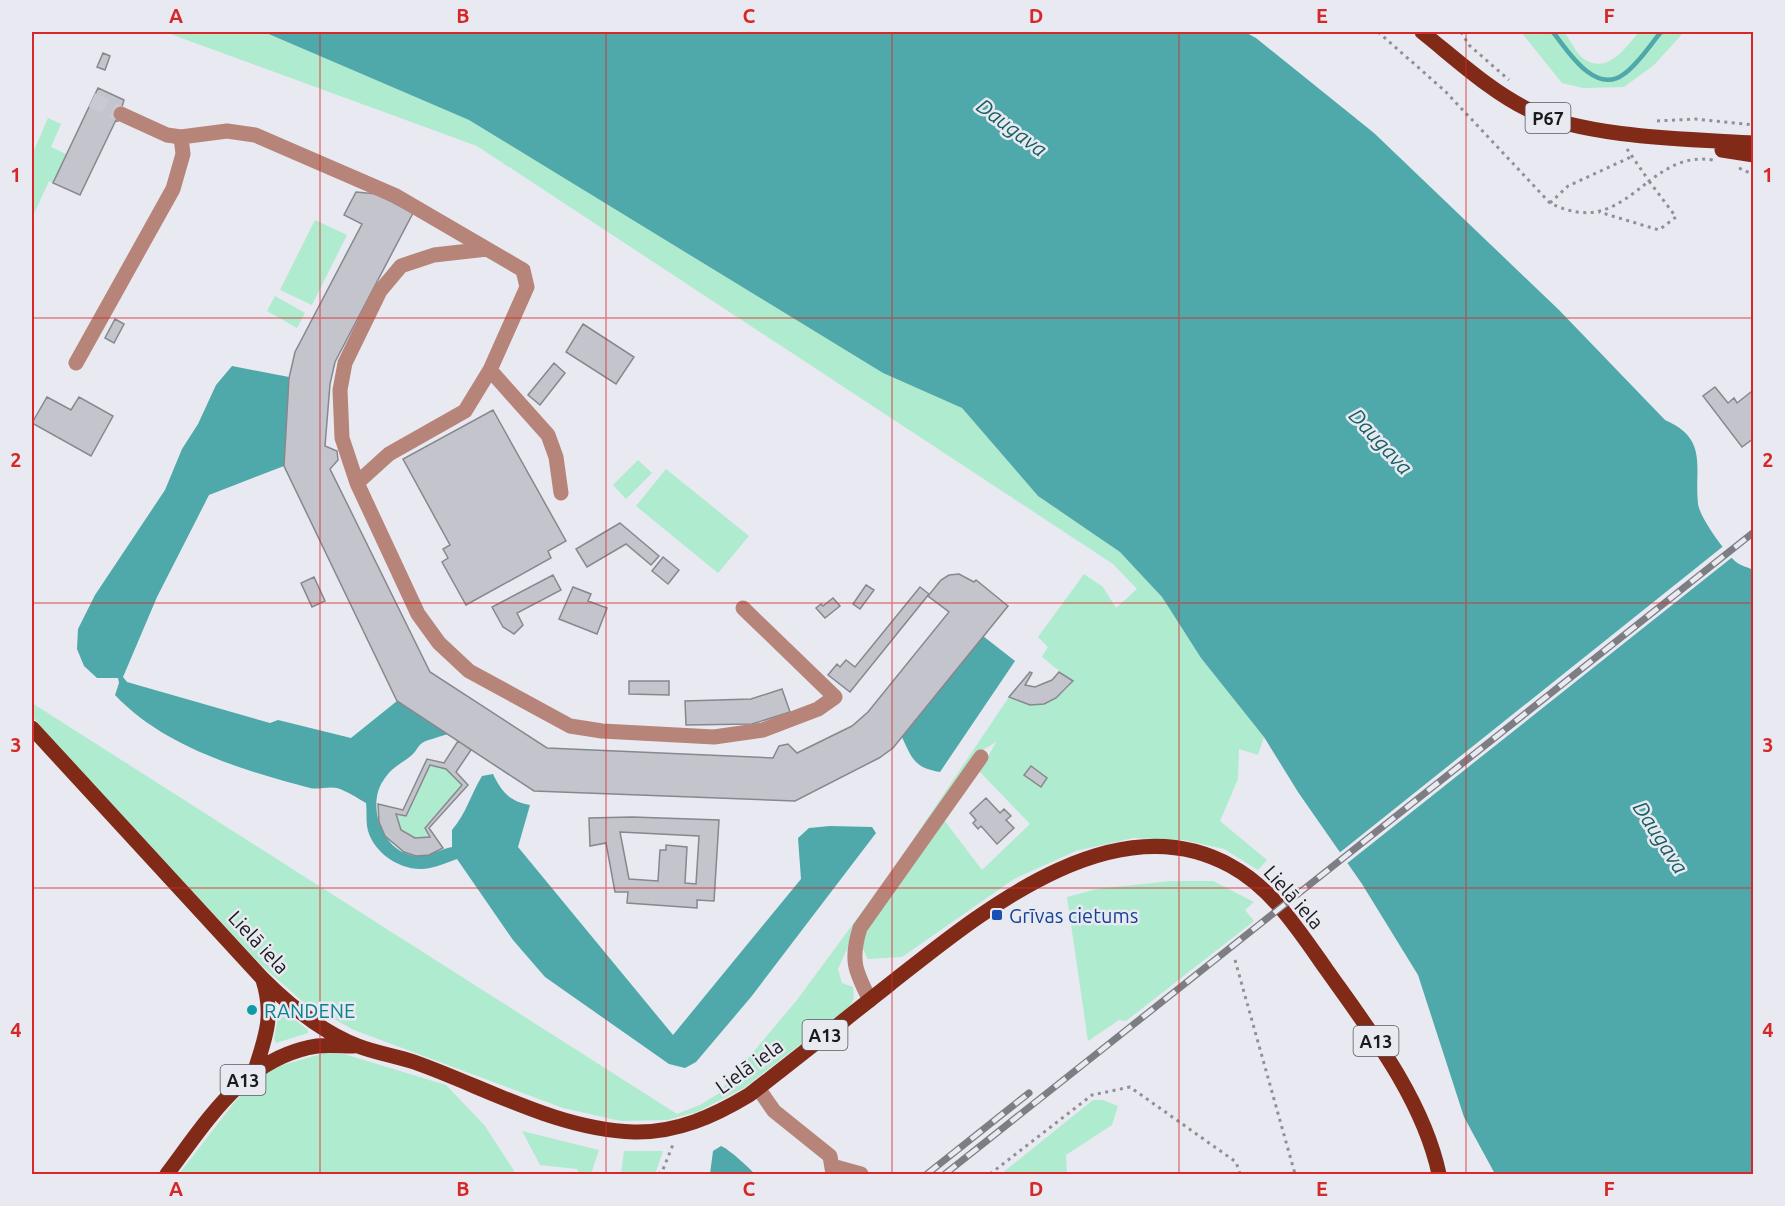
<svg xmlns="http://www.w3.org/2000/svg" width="1785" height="1206" viewBox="0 0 1785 1206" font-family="Ubuntu,sans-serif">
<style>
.green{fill:#afebce}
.water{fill:#4fa8aa}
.pier{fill:#e8e9f1}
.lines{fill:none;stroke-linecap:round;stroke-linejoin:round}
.stream{stroke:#4fa8aa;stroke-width:4.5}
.building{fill:#c4c4cc;stroke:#87878e;stroke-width:1.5;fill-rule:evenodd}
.minor-tunnel{stroke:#c9cad1;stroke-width:15;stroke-dasharray:15 8;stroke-linecap:butt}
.path{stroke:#909197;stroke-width:3;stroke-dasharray:3 4.5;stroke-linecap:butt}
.minor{stroke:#b68478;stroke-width:15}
.major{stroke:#812a18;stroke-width:15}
.rail-casing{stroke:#7d7e83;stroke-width:7}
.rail{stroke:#e8e9f1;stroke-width:4.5;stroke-dasharray:14;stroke-linecap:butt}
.grid{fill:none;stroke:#d62828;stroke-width:1.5;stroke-opacity:0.55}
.transit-dot{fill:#1a4fb4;stroke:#e8e9f1;stroke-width:2}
.culture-dot{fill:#0f9aa8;stroke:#e8e9f1;stroke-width:2}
.labels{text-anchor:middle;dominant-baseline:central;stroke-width:5;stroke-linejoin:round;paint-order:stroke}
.shield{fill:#e8e9f1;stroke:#58595d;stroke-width:1.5}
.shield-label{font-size:18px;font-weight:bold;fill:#1a1b1d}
.street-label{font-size:20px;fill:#1a1b1d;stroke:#e8e9f1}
.transit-label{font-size:20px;fill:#164399;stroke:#e8e9f1;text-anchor:start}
.culture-label{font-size:20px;fill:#0d838f;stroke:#e8e9f1;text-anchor:start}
.water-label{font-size:21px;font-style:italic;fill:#166062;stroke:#e8e9f1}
.neatline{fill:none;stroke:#d62828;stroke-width:2}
.grid-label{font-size:20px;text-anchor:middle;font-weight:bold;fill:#d62828}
</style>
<rect width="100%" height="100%" fill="#e8e9f1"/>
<!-- green -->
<path class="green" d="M165,32H264L469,120L883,373L962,408L1038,496L1120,552L1148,580L1162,597L1201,658L1264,737L1258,755L1239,749L1238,779L1220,821L1267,860L1258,870L1224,849L1183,840L1133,838L1076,851L1014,879L902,957L868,959L861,945L866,929L944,820L982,870L1030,824L980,772L996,742L978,753L856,929L838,969L842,983L853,987L854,998L850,1006L744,1088L697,1112L667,1120L621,1121L563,1108L354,1030L303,1002L260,964L45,732L32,716V703L677,1114L700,1105L718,1094L797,1000L892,871L1009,697C1033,711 1056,703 1073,682L1042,657L1048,647L1038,637L1084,574L1103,587L1116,608L1137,589L1113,564L477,146Z
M1521,32H1564C1570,39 1576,54 1584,59C1608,75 1626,47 1639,32H1684L1654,65L1624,87L1583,88L1562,83Z
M48,118L61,124L51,147L66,154L53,183L49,181L32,218V155Z
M315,220L347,235L312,305L280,290Z
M275,296L305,313L297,328L267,311Z
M638,460L652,473L626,499L613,485Z
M666,469L749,536L718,573L636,506Z
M430,765L446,769L462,785L425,827L430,837L415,838L401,830L396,814L406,816Z
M1171,881H1213L1254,902L1245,910L1254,921L1126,1021L1119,1020L1088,1041L1067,897L1097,889Z
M280,1008L308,1030V1033L276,1043L274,1038Z
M325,1053L344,1054L446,1085L485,1126L516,1174H179L237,1099L272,1068Z
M1093,1100H1103L1118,1106L1112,1125L1066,1155L1067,1174H1001Z
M522,1131L599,1150L591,1174H579L577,1169L540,1165Z
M624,1151H663L655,1174H621Z"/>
<!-- water -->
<path class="water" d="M264,32H1245L1256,38L1374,133L1559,310L1665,420C1709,439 1694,467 1698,504C1700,518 1725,552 1736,562C1741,566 1748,567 1753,570V1174H1495L1464,1117L1418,975L1362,884L1298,792L1264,737L1201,658L1162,597L1120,552L1038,496L962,408L883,373L469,120Z
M232,366L289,377L284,466L209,495L157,597L123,677L127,682L270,723L278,720L351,738L397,701L448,734C440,737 429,739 422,743C418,746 416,751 413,754C402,764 392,766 383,781C366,806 383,854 417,856C429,857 440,849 452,847V830C466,814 471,794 482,776L493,774C502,793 510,801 530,805L518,847L673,1035L801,879L798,838L809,828L830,826L872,827L876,833L751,997L696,1062L685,1068L669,1064L545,977L513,940L457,859C448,862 439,866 430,868C404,874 371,853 367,826C366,818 367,810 366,803C357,798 347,791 337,788C328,786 318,790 310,788C242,770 164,747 115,695L119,683L118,678H97L84,666L77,649L78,629L95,595L165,490L182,449L198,424L216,385Z
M983,636L1015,661L940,772C915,768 912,759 902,737Z
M721,1146C729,1149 748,1167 755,1174H710L713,1151Z"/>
<!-- pier -->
<path class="pier" d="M1726,544L1735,555L1345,865L1338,854Z"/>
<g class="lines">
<!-- stream -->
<path class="stream" d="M1553,32C1567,50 1595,96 1624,74C1639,63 1650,45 1661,32"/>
</g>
<!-- building -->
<path class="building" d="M103,53L110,56L105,70L97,67Z
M98,88L124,100L118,121L116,120L80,195L53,183Z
M356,192L377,194L413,213L335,362L330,384L325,446L337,451L338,460L330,469L430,672L547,748L773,758L779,746L788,744L797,753L852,726L868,712L949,612L928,596L941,580L949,575L959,574L974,582L976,580L1008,606L893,748L879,758L795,801L534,791L397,701L284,466L289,378L295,352L362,224L344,215Z
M115,319L124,324L114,343L105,338Z
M583,324L634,357L616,384L566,352Z
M554,363L565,373L540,405L528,395Z
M1715,387L1728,403L1734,398L1737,403L1751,392L1754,395V438L1742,447L1703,396Z
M47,397L71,410L79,397L113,416L91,456L32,423Z
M493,410L566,541L548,551L551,558L466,605L442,562L448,558L443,549L450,545L403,459Z
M620,523L659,556L651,565L626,544L587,567L576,549Z
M663,557L679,570L668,584L652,571Z
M553,575L561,590L517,613L523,625L514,634L503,627L492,607Z
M314,577L325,601L312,607L301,583Z
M866,585L874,590L860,609L853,604Z
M573,587L591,594L588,601L607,608L597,634L559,619Z
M920,587L929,594L850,692L828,675L837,664L840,667L846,660L855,667Z
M833,598L840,606L825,618L816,608L821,604L823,606Z
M1030,672L1032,673L1025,685L1035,687L1052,680L1059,672L1073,681L1056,698L1044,704L1030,705L1009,697Z
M629,681H669V695L629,694Z
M782,689L790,712L752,724L686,725L685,701L751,699Z
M458,741L471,750L456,772L468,785L429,828L443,848L429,855L416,856L404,852L385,836L379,822L378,804L403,810L427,759L444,763ZM430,765L446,769L462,785L425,828L430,837L415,838L401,830L396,814L406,816Z
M1031,766L1047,778L1041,787L1024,775Z
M986,798L1000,813L1004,809L1011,816L1006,820L1014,828L997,844L981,826L978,829L973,823L976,820L970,813Z
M632,817L719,820L714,901L697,900V908L627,903L628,892H615L606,843L590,846L589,818ZM620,832L699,836L696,884L685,883L687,847L666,845V850H660L658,881L629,879Z"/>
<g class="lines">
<!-- minor-tunnel -->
<path class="minor-tunnel" d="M92,100L121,114"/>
<!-- path -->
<path class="path" d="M1378,32L1445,91L1550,203C1593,224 1616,208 1649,181L1676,217L1659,230L1599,212
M1461,32L1469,45L1509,80
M1657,121L1695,119L1754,125
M1627,149L1649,181C1670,166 1686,156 1713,160
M1739,168L1754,175
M1550,203L1568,186L1631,157
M1753,388H1754
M1235,960L1295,1174
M658,1174L662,1172L674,1142
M990,1174L1092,1095L1130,1087L1236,1162L1240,1174"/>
<!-- minor -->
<path class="minor" d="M121,114L167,135L181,137L227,131L255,135L396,196L523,270L527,287L490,370L548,435L556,457L561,493
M487,249L434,255L401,266L380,291L345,363L340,390L342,438L357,483L418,614L439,643L469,671L570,726L602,731L714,737L763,730L818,709L835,697L743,608
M76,363L173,189L183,154L181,137
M357,483L389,454L465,411L490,370
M870,1000C855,971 850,960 860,928L981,757
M758,1088L774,1111L830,1156L833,1174
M832,1166L861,1174"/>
<!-- major -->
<path class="major" d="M1422,32C1456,59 1490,91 1529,110C1586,138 1689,139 1754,143
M1722,150L1754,155
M32,728L262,978C289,1005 321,1032 358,1046C376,1053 396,1056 414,1062C485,1087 558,1130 634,1132C677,1133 714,1116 749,1095C797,1058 843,1021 890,984C978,915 1113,800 1231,866C1272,888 1300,932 1326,969C1370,1031 1423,1099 1439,1174
M255,1070C266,1036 274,1015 263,980
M167,1174C207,1121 245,1057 317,1046C329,1045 342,1046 354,1046"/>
<defs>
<path id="rail" d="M927,1174L1029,1093
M945,1174L1754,532"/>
</defs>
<!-- rail casing -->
<use href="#rail" class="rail-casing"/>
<!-- rail -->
<use href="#rail" class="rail"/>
</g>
<!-- grid -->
<path class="grid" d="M320,32V1174M606,32V1174M892,32V1174M1179,32V1174M1466,32V1174M32,318H1754M32,603H1754M32,888H1754"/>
<!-- markers -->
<rect class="transit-dot" x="991" y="909" width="12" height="12" rx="3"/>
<circle class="culture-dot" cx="252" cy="1010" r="6"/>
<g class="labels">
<!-- shield labels -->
<g class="shield">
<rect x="1525.5" y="103" width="45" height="30" rx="4.5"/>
<rect x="802.5" y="1020" width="45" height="30" rx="4.5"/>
<rect x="1353.5" y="1026" width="45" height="30" rx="4.5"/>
<rect x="220.5" y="1065" width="45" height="30" rx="4.5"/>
</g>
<g class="shield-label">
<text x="1548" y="118">P67</text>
<text x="825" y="1035">A13</text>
<text x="1376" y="1041">A13</text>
<text x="243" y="1080">A13</text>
</g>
<!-- street labels -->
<g class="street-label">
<text transform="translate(1294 897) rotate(48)">Lielā iela</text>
<text transform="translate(259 942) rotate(47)">Lielā iela</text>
<text transform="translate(749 1066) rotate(-36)">Lielā iela</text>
</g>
<!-- transit labels -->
<g class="transit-label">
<text x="1009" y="915">Grīvas cietums</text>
</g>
<!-- culture labels -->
<g class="culture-label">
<text x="264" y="1010">RANDENE</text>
</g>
<!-- water labels -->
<g class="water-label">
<text transform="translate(1012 127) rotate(37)">Daugava</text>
<text transform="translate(1381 441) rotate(47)">Daugava</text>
<text transform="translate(1661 837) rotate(57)">Daugava</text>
</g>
</g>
<!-- border -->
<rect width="1785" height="1206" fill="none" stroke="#e8e9f1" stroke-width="66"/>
<rect x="33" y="33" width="1719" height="1140" class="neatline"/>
<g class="grid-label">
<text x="176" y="23">A</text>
<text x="463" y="23">B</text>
<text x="749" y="23">C</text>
<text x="1036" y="23">D</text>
<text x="1322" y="23">E</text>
<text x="1609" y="23">F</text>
<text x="16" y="182">1</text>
<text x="1768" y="182">1</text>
<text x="16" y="467">2</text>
<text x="1768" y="467">2</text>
<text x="16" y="752">3</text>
<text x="1768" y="752">3</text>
<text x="16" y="1037">4</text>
<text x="1768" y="1037">4</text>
<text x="176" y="1196">A</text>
<text x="463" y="1196">B</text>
<text x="749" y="1196">C</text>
<text x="1036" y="1196">D</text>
<text x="1322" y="1196">E</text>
<text x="1609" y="1196">F</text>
</g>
</svg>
